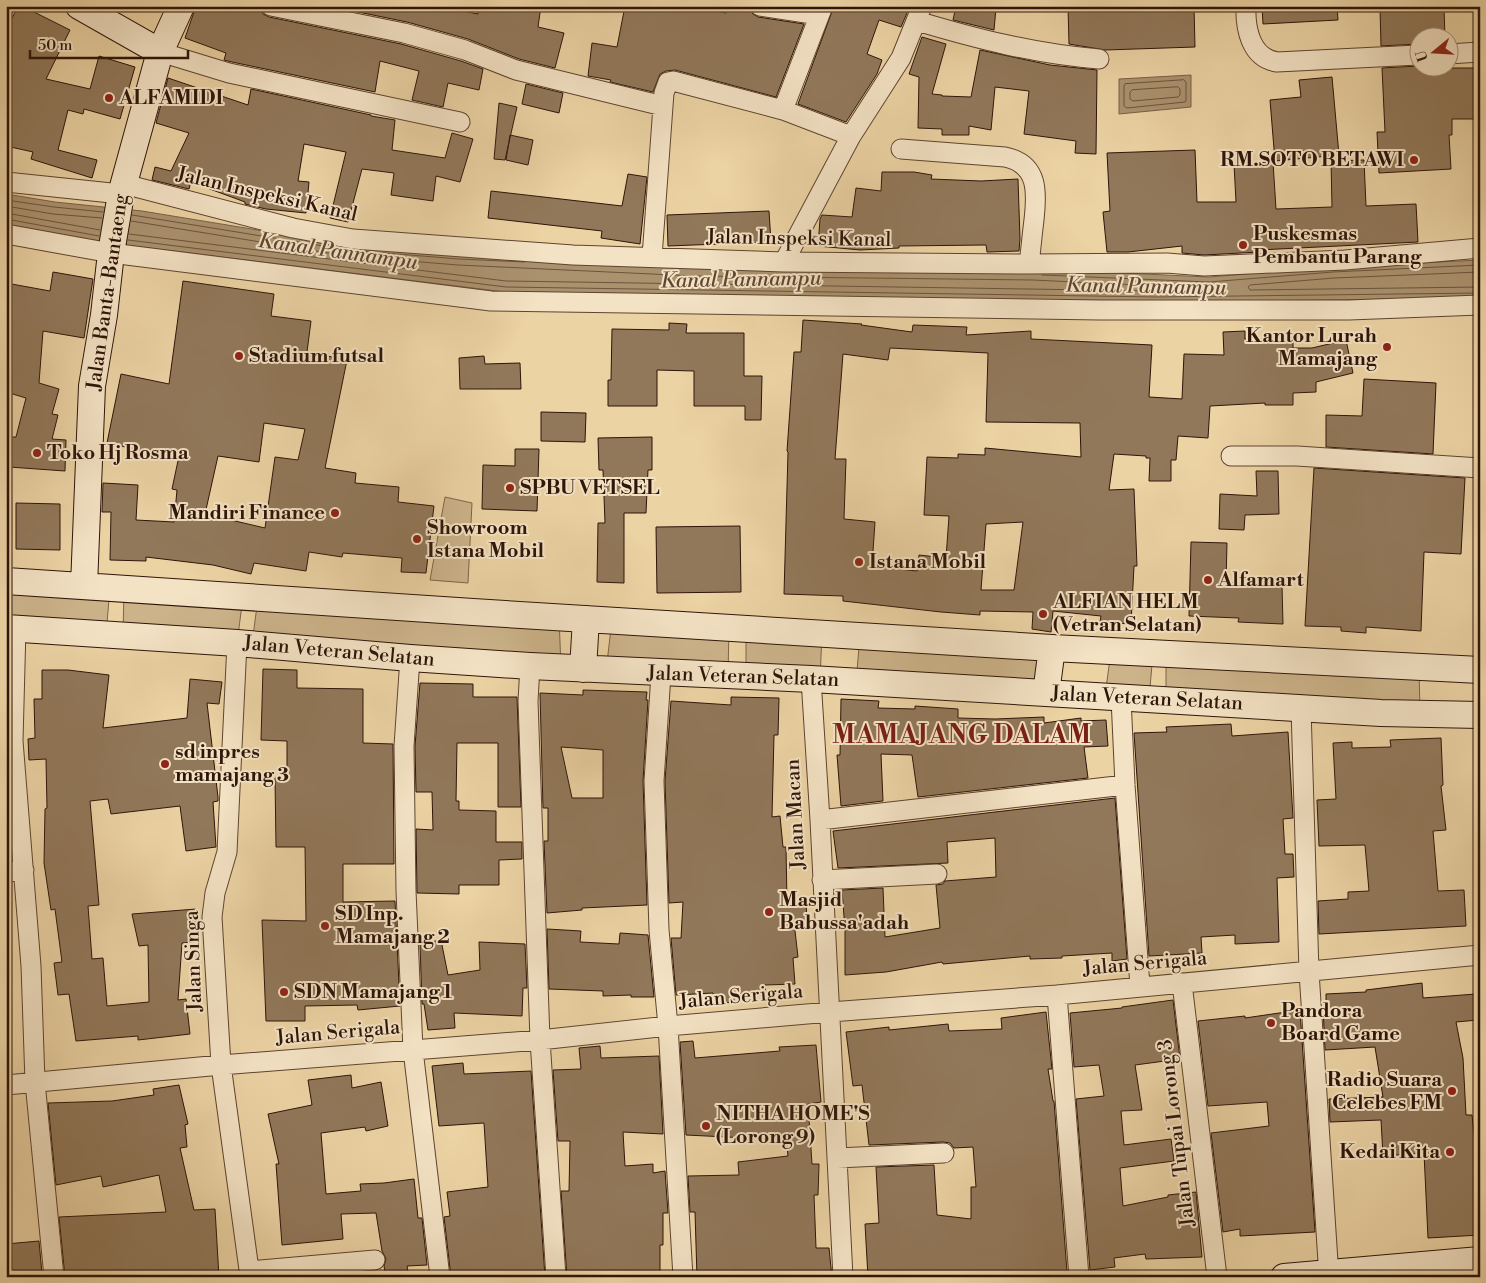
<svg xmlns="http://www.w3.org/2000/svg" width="1486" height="1283" viewBox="0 0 1486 1283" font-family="'Libre Bodoni',serif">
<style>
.green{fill:#ccb38a;stroke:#7d644a}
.water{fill:#ab926f;stroke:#796046}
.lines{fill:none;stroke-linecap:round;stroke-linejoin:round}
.shore{stroke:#6c543c;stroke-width:1}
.building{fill:#91785a;stroke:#2e1509;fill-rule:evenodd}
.street-casing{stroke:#5e4430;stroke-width:21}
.secondary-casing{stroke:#2e1509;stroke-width:28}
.street{stroke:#f3e2c4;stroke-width:19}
.secondary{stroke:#f3e2c4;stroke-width:26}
.poi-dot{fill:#8f2418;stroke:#f3e2c4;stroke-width:2}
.labels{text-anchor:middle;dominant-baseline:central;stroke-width:4;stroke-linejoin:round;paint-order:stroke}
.poi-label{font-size:20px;font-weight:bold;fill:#2e1509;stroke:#f3e2c4;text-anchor:start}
.street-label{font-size:20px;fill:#2e1509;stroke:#f3e2c4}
.water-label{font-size:21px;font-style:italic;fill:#604732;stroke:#f3e2c4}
.district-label{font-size:25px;font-weight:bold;letter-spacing:1px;fill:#7a1f14;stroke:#f3e2c4}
</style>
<rect width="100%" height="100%" fill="#ecd3a4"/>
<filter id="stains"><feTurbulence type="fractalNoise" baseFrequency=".004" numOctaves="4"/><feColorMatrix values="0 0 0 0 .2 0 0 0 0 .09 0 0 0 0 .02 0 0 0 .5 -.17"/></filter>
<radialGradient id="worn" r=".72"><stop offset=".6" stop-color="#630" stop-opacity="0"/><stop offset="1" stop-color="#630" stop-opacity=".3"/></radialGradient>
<!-- green -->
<path class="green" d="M445,497L472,503L468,583L430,580Z
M6,581L110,588L106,634L6,628Z
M124,589L243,597L237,643L123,635Z
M258,598L559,617L561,668L252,644Z
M612,620L729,627L728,676L606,671Z
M746,628L822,633L820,680L746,677Z
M860,636L1040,647L1037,692L856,682Z
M1111,651L1153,653L1149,699L1105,696Z
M1166,654L1419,667L1420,714L1166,700Z"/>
<!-- water -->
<path class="water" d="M1191,75V107L1119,114V79Z
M6,194L55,202L142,211L349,245L1034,269L1209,277L1333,267L1480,260V298L1157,302L505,292L100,242L6,224Z"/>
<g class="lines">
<!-- shore -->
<path class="shore" d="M1184,80L1186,82V100L1185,102L1127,108L1124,106V86L1125,84Z
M1178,87L1180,89V95L1178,97L1133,101L1130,99V92L1132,90Z
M6,200L54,207L103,212
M6,206L53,214L102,218
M6,213L100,230
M132,215L348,250L459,259L524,262
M6,219L99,236
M129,234L506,281L1157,291L1161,289L1159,286L1033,280L695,276L458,265L347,256L131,221
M128,240L506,287L1157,297L1480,293
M1480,272L1334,278L1250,285L1248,287L1250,290L1480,287
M1042,275L1209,282L1333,272L1480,265"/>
</g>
<!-- building -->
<path class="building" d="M18,6H22L70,30L46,79L90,89L99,56L135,67L120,119L84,109L83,114L68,110L58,150L97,160L92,178L31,159L33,152L6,146V31Z
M196,6H260L263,14L269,17L401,44L461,61L483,69L479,90L448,83L443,107L412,100L419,71L380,61L375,92L232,62L224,60L226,53L185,38Z
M329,6H436L478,14V6H541L538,27L564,33L555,68L519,59L468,39L407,22Z
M625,6H691L726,13L727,6H749L753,14L758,17L804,24L776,97L675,70L666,71L660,74L653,92L610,82L611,80L588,76L592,43L617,47Z
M834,6H910L901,27L879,20L867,54L882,60L877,74L846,122L798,104Z
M956,6L996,8L994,30L953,20Z
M1068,6H1194L1195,47L1105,50L1069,44Z
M1262,6H1337L1338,20L1263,24Z
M1405,6L1444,7L1445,38H1418V44L1381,46L1380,8Z
M922,37L946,44L932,94L942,95V96L971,97L980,50L1050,65L1097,70L1096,154L1075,153L1076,141L1024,134L1029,91L995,87L991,130L969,126V135H942V129L918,128L919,77L909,74Z
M1418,66V68H1475L1476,119H1452V135H1449L1451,169L1379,173L1377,132H1385L1382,68Z
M1332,77L1339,155L1275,161L1270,100L1301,97L1299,80Z
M168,78L248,105L251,89L371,115V116L395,120L392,150L445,158L452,133L473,139L460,182L436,176L433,201L391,195L394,173L362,169L348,222L330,218L346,152L304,144L298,181L309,182L306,213L266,209L245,204V202L191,182L189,189L152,180L155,167L171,171L189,133L156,123Z
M526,84L563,93L559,113L522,104Z
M499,103L517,107L505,160L494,159Z
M510,135L533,140L528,165L506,160Z
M1195,150L1197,202H1236L1234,164L1273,162L1276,209L1332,207L1331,161L1364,160L1366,206L1416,204L1418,242L1259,250V252L1204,255L1182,253V246L1128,252H1107L1103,212L1110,211L1107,153Z
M882,172H914L932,175L931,179L981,181L1018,179L1020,239L1019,251L987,252L986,245L899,246V248L860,250L818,246L820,219L822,215L852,217L856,188L881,191Z
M628,174L647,177L640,244L601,238L602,231L488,218L491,191L622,206Z
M769,211L771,242L668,246L667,215Z
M53,272L93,279L84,338L43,331L39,383L59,389L52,414L58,415L52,439L66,440L65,471L9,467L10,437H16L26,398L6,392V283L50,291Z
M183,281L274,294L271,316L311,321L307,352L347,360L325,468L356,473L355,483L399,487L398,502L434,506L426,573L401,572L402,558L343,553L342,557L309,552L306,571L254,563L251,574L213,565L146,557V561L110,560L111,512H102L103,483L138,485L136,520L174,522L177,490L172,489L179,456L145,449L144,451L107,443L121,374L169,384ZM264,423L305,429L298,460L275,457L265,528L205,514L218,456L259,462Z
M803,320L862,324L861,325L912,332L913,325L967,327L966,335L1031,331V339L1152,345L1149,397L1182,399L1184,354L1224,355L1223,332L1245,331V339H1293V348H1312L1346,340L1353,373L1316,382V392L1293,393V405H1265V403L1210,406L1208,438L1178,436L1176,460H1171V481H1149L1150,458H1146V456L1114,454L1109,490L1134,489L1137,566H1134L1131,624L1100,622L1101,616L1053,611L1051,632L1032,629L1033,612L980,611V615L941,612L843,601V596L784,594L788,452L787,451L794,352H801ZM890,348L988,353L986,422L1080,423L1081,457L985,448V455L958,454V458L927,457L924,515L949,516L946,558L919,555L917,571L872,566L875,522L844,519L846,459H835L843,354L888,360ZM1023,522L1014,590H981L986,524Z
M669,323L687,324L686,333H744V376H762L761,420H745V406H694V371L657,370V406H608V380H611L612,329L669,330Z
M484,356L485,364L520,363L521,389H460L459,358Z
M1364,379L1436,383L1433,454L1326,447V415L1362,416Z
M541,412L586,413L585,442L541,441Z
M652,437V470H648L646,513H624V583L597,582L598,523H605L603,470H599L598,438Z
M515,449H539L537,511L482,509L483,465L515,466Z
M1314,468L1465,478L1461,554L1424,552L1421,631L1366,627V633L1341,631V627L1305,626Z
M1256,471H1278L1279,514L1245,515L1244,530L1219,529L1220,494L1257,496Z
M16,503L60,504V550L16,549Z
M740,526L741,592L657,593L656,527Z
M1191,542L1227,543L1226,582L1282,586L1283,624L1238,622L1239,618L1189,616Z
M263,669L297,670V688L363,689V743L393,744L394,864H343V902L395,901L400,1006L358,1010L357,1005L305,1006V1021H266L262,920L306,921L305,847H276L275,778H287V741L261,740Z
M42,670H68L109,675L103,728L187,718L190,679L222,682L219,704L207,703L218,797V801L213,802L216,847L186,851L180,806L111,814L108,799L90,801L99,905L88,906L92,959L103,958L107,1006L149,1002L148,945L139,946L132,914L196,909L194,942L182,943L178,1000L186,999L190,1034L138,1040V1036L76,1041L69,994L58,995L54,963L62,962L55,909L51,910L44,863L45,809L47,808L46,759L29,760L28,739L35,738L34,699H42Z
M420,683L473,684V697H517L521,807H498V743H457L456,801H459V810L496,811V842H522V859L499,860V885H459V894L417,893L416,829L433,830L432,792H416L415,746Z
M583,690L647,692L646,700H648L643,781L647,905L582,908V910L547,913L544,841H548V808H543L540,693L583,695ZM561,747L603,750V798H572Z
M731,697L779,698L778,735H774L772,817L780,816L783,847H786L787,903L806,902L807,921L794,922L798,957L793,958L795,984L765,985L766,994L734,998V1002L715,1004L713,993L676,995L671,938H681L683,902L669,903L665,781L671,701L731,705Z
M841,699L879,701L878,708L915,709V706L958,709V718L995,719L1044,717V723L1081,718V721L1106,720L1108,746L1084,747L1088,778L918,797L912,755L881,754L883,801L841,806L837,755H840Z
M1231,724L1232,736L1288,732L1293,818L1283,819L1285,854H1293L1294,877L1277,878L1279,942L1235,944V935L1201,937L1202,953L1149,956L1134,733L1167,732L1166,727Z
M1441,738L1443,785L1441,786L1446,830L1433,831L1438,891L1464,890L1466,926L1319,934L1318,901L1348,899V892L1369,891L1365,845L1319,846L1317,800L1336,799L1333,743L1352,742V748L1391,747L1390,740Z
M1115,798L1127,959L1112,961V953L1062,956V958L1030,959V956L943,964L942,962L886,972L845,975V930L842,890L883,888L885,937L940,928L936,885L943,884L945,881L996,877L995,838L947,842L948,863L838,868L833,831Z
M547,929L581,931L580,942L619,944L620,933L648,935L654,997H631V995L603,996V991L549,989Z
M441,940L448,975L480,970L479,942L525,944L527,988H523L522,1016L454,1013L455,1028L428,1030L424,1004H422L420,944Z
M1422,983L1423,998L1476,994L1478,1020L1456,1022L1463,1058L1466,1115H1472L1480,1185V1235L1428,1238L1424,1153L1383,1156L1381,1120L1330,1122L1329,1099L1383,1097L1375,1047L1325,1050L1323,1007H1326V994L1366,992V990Z
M1173,1000L1180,1059L1135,1065L1142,1110L1121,1111L1124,1145L1171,1139L1174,1161L1120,1168L1123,1206L1168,1197V1195L1196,1192L1202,1257L1146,1259L1145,1254L1114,1258L1115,1267L1090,1270L1076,1099L1104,1096L1099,1065L1074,1067L1070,1013L1122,1008V1007Z
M1300,1010L1315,1232L1240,1236V1229L1223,1232L1211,1133L1269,1126L1267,1102L1208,1106L1198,1021L1245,1016V1018Z
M1046,1012L1052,1069H1048L1053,1101H1054L1067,1272L1035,1275H1010V1271L970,1274V1272L916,1275V1277H868L865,1224L879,1223L876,1167L934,1165L937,1215L971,1219V1187H976L973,1147L954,1148L950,1143L943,1142L869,1145L862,1085L853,1086L846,1032L889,1027V1030L948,1024L949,1031L1002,1029L1001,1018Z
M693,1041L695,1058L780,1051L779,1047L816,1045L821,1102L808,1104L812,1164H819L818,1195H814L816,1248H829L832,1277H697L695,1212H690L688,1176L739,1175L738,1162L788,1156L786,1137L747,1138L686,1135L680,1042Z
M600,1046L601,1058L659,1056L663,1134L623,1132L625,1166L653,1164V1173L665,1171L668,1213H663V1245H660V1277H567L561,1191H569L570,1141H558L553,1070L581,1069L579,1048Z
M463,1063L464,1074L531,1071L545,1277H451L444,1217L450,1216L447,1192L488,1187L484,1123L439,1126L432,1066Z
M351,1075L352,1088L381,1082L388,1126L366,1131L365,1127L321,1133L326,1194L361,1191L360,1184L384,1183L414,1179L418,1218H422L427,1265L407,1266L409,1277H386L384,1266L386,1259L382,1251L376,1213L341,1214L343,1239L282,1245L276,1164H279L268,1114L312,1105L308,1080Z
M179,1085L188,1124L185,1125L187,1147L180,1148L194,1210L215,1209L219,1277H65L59,1217L166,1212L159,1175L103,1187L101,1176L56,1185L48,1103L112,1101L154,1095L153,1089Z
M39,1241L42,1274L6,1276V1244Z"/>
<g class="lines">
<defs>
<path id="street" d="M271,6L404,33L465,50L516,70L663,106
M760,6L819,15
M1246,6C1245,29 1251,58 1277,62L1418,55
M917,21C977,39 1036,54 1099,59
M160,52L229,73L460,122
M1448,54L1480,52
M851,136L901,58L922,6
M901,149L1005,157C1039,164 1037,193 1034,220C1032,235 1031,249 1029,264
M6,182L121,194
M124,184L293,228L353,239L573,255L784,262L1029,264L1167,263L1204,266L1345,260L1480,248
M6,234L111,253L491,301L1100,310H1349L1480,305
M652,257L663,106L664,93L668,82L673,81L783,110
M784,262L851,136L783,110L823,6
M1231,456H1297L1480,468
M16,628L13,741L31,966L35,1082L54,1277
M237,643L227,852L215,893L212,917L221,1065L250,1277
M410,658L404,746L406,891L413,1050L440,1277
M530,666L528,701L540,1040L556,1277
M661,674L654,781L659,930L668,1026L683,1277
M811,679L820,820L843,1277
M1121,698L1125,785L1140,986
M1301,708L1309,972L1329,1277
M820,820L1125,785
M6,872L24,870
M822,880L937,874
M1182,983L1217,1277
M1057,995L1079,1277
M6,1085L221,1065L540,1040L668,1026L830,1012L1057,995L1480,955
M837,1158L944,1153
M249,1271L375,1260"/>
<path id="secondary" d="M79,6L160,52
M6,581L473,612L1052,648L1480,670
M84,586L92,386L104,315L111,253L121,194L160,52L181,6
M6,628L237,643L410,658L530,666L811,679L1381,713L1480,715
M583,669L586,619
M1046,693L1052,648
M1284,1277L1480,1260"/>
</defs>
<!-- street casing -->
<use href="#street" class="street-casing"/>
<!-- secondary casing -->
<use href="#secondary" class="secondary-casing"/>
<!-- street -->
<use href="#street" class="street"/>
<!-- secondary -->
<use href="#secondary" class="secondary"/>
</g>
<!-- markers -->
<g class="poi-dot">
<circle cx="109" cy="98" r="5"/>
<circle cx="1414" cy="160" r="5"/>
<circle cx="1243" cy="245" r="5"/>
<circle cx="1387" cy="347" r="5"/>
<circle cx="239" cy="356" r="5"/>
<circle cx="37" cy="453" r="5"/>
<circle cx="510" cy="488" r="5"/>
<circle cx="335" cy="513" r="5"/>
<circle cx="417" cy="539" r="5"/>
<circle cx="859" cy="562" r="5"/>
<circle cx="1208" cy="580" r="5"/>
<circle cx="1043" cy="614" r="5"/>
<circle cx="165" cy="764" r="5"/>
<circle cx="769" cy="912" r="5"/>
<circle cx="325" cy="926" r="5"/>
<circle cx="284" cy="992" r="5"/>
<circle cx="1271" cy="1023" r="5"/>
<circle cx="1452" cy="1091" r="5"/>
<circle cx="706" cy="1126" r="5"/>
<circle cx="1450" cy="1152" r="5"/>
</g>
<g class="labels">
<!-- poi labels -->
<g class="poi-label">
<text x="119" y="98">ALFAMIDI</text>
<text x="1404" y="160" text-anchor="end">RM.SOTO BETAWI</text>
<text x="1253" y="234">Puskesmas<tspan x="1253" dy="23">Pembantu Parang</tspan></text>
<text x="1377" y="336" text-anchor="end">Kantor Lurah<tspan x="1377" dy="23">Mamajang</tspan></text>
<text x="249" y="356">Stadium futsal</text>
<text x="47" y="453">Toko Hj Rosma</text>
<text x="520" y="488">SPBU VETSEL</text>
<text x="325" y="513" text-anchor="end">Mandiri Finance</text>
<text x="427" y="528">Showroom<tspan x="427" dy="23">Istana Mobil</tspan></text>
<text x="869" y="562">Istana Mobil</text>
<text x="1218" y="580">Alfamart</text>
<text x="1053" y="602">ALFIAN HELM<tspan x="1053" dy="23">(Vetran Selatan)</tspan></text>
<text x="175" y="752">sd inpres<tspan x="175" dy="23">mamajang 3</tspan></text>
<text x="779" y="900">Masjid<tspan x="779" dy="23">Babussa'adah</tspan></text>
<text x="335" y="914">SD Inp.<tspan x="335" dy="23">Mamajang 2</tspan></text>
<text x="294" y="992">SDN Mamajang 1</text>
<text x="1281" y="1011">Pandora<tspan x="1281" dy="23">Board Game</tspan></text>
<text x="1442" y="1080" text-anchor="end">Radio Suara<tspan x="1442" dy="23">Celebes FM</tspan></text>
<text x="716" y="1114">NITHA HOME'S<tspan x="716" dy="23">(Lorong 9)</tspan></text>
<text x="1440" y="1152" text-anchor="end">Kedai Kita</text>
</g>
<!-- street labels -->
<g class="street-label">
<text transform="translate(267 195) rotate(13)">Jalan Inspeksi Kanal</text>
<text transform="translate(799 239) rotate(1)">Jalan Inspeksi Kanal</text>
<text transform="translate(108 292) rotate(-82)">Jalan Banta-Bantaeng</text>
<text transform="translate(339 652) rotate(5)">Jalan Veteran Selatan</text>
<text transform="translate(743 677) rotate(2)">Jalan Veteran Selatan</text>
<text transform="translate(1147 699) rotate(3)">Jalan Veteran Selatan</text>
<text transform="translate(796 814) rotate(-93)">Jalan Macan</text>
<text transform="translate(194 961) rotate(-92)">Jalan Singa</text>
<text transform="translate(1145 964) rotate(-5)">Jalan Serigala</text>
<text transform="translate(741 997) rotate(-5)">Jalan Serigala</text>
<text transform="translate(338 1033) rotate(-5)">Jalan Serigala</text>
<text transform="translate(1177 1133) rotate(-97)">Jalan Tupai Lorong 3</text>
</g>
<!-- water labels -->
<g class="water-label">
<text transform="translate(338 252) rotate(8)">Kanal Pannampu</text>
<text transform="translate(741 280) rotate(-1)">Kanal Pannampu</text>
<text transform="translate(1146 287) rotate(1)">Kanal Pannampu</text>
</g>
<!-- district labels -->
<g class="district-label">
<text x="962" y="735">MAMAJANG DALAM</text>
</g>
</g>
<!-- margin -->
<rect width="1486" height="1283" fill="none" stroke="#ecd3a4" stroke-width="25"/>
<rect x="8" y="8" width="1471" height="1268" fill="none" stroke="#2e1509" stroke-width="2.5"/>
<rect x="12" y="12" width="1461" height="1258" fill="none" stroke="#2e1509"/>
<!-- north arrow -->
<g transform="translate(1434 52) rotate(252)"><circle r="24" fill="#f3e2c4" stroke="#a49079"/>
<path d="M0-4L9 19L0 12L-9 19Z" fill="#8f2418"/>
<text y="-8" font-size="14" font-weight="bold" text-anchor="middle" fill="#2e1509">U</text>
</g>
<!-- scale -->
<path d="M30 50v8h158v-8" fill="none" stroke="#2e1509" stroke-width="2.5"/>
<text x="38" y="50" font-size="15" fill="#2e1509" stroke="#f3e2c4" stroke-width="4" paint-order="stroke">50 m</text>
<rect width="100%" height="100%" filter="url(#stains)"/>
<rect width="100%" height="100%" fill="url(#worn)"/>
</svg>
